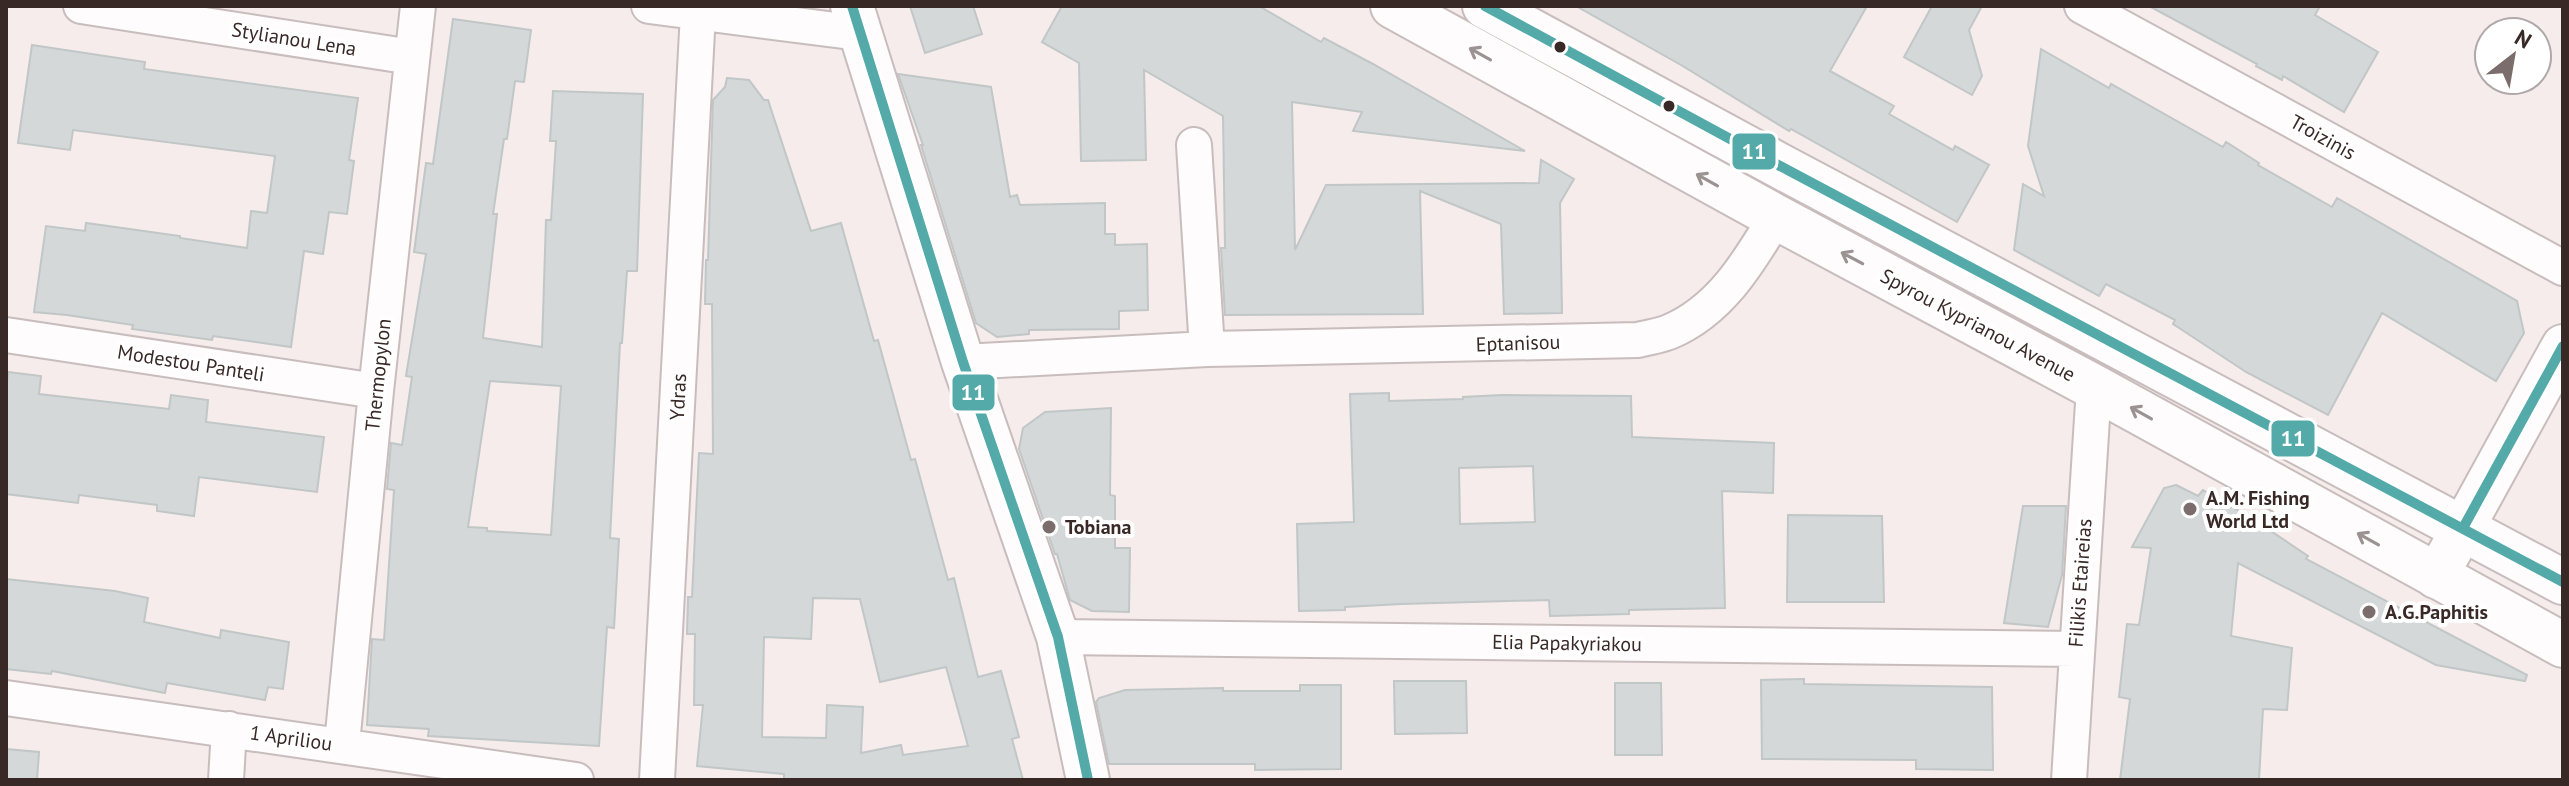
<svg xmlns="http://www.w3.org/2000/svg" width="2569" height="786" viewBox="0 0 2569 786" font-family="'PT Sans',sans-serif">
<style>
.building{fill:#d4d8d9;stroke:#c1c6c6;stroke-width:2;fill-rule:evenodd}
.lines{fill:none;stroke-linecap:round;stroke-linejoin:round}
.minor-casing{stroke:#c8bdbc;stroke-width:38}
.tertiary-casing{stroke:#c8bdbc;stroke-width:46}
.primary-casing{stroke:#c8bdbc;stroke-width:48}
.minor{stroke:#fefcfc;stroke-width:34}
.tertiary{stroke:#fefcfc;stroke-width:42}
.primary{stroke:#fefcfc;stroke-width:44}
.bus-1-casing{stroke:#fff;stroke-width:16}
.bus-1{stroke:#54a9a9;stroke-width:10}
.oneway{stroke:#9b9292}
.bus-dot{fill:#382927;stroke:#fff;stroke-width:3}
.poi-dot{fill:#7a6d6c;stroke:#fff;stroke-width:3}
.labels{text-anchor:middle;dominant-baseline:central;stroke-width:8;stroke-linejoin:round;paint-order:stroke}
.street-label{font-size:20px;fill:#382927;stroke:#fff}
.poi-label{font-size:20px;font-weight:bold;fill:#382927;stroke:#fff;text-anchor:start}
.line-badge{stroke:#fff;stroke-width:3}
.badge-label{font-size:22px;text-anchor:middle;font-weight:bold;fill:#fff}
</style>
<rect width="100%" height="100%" fill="#f5eceb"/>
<!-- building -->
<path class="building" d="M910,6H973L982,34L925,53Z
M1062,6H1259L1321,42L1324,38L1373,64L1525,151L1353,131L1362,112L1292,102L1295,250L1326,185L1539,183L1541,160L1574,179L1560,203L1562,313L1504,314L1501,224L1420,191L1423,314L1225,315L1221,248H1225L1223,116L1144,70L1146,160L1081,161L1079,63L1042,42Z
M1576,6H1867L1830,71L1894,106L1889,114L1953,150L1955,146L1989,165L1957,222L1791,129L1789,131L1681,65Z
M1932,6H1982L1969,30L1982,76L1972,95L1904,57Z
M2149,6H2320L2315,15L2378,52L2344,112L2283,76L2282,80L2256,66L2257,64Z
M453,19L531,30L524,82L515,81L507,139H504L493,214H497L483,338L542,347L546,220H551L556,141H550L553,91L643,94L637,271H627L622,343H620L610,538L619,539L614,628L607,627L599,746L428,736L429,729L367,725L372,639L384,640L394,490L387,489L391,443L402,445L412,377L406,376L426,254L414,252L426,163L433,164ZM490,381L561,386L551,535L487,531V528L468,527Z
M32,45L145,62L144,69L358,98L349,160L354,161L347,214L329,212L323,254L304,251L291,347L213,336L212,340L132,329L133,325L67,315L34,312L46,226L85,231L86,223L180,236V238L247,248L251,211L267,213L275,156L73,130L70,150L18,143Z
M2041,49L2109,88L2111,84L2223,147L2226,142L2259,163L2258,165L2332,207L2337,198L2517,301L2524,333L2496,381L2382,313L2328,415L2246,372L2173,324L2175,320L2106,284L2099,296L2014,250L2023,184L2044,196L2028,146Z
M898,74L991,87L1010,197L1017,195L1020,205L1105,203V234H1115V245L1147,244L1148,310L1119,311V329L1029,330V334L997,337L976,323L921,145H923Z
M727,78L749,80L764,100H768L811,231L841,223L874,341L878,340L911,460L915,459L948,580L954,578L978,677L1001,671L1019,737L1012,739L1023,780H784V774L697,766L703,705H694L695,634H687L688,597H692L699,453L713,454L712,304H705L706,260H708L713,100L725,87ZM813,598L860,599L880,682L946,667L968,746L903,755L901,745L861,753L863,707L827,705L826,738L762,737L764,637L811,639Z
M8,372L41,376L39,394L169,409L171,395L208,400L206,422L324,437L317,492L199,477L194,516L157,511V505L79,495L78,503L6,494V391Z
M1389,393V401L1463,399V397L1502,395L1631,396L1632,437L1774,443L1773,493L1722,491L1725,608L1629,610V614L1550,616L1549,600L1401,604L1345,607V610L1299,611L1297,524L1354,522L1350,394ZM1533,466L1535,522L1460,524L1459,468Z
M1111,408L1110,495L1115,496V548H1130L1129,612L1092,611L1070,600L1057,554H1055L1019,449L1023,428L1045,412Z
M2176,485L2198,496L2203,490L2253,519L2308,556L2306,559L2527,675L2525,681L2436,665L2238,563L2231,636L2292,648L2287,710L2263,709L2259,780H2120L2130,699L2119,697L2127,624L2139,625L2151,548L2132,547L2164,488Z
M2023,506H2066L2062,575L2048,627L2004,623Z
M1788,515L1882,516L1884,602H1787Z
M6,579L115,591L148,598L144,622L220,638L221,630L289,642L283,689L268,687L265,700L167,683L165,693L52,671L51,674L6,669Z
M1804,679V684L1992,687L1993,770L1916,769V760L1762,759L1761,680Z
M1394,681H1466L1467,733L1395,734Z
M1615,683H1661L1662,755H1615Z
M1300,685H1341V769L1255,770V764H1109L1096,702L1099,698L1125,690L1223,688V691H1300Z
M6,749L39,752L37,780H6Z"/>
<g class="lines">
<defs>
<path id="minor" d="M81,6L412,57
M649,6L859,33
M2082,6L2563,268
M1194,145L1207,349
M6,335L376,391
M963,362L1207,349L1638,340C1648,337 1660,336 1669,332C1720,311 1749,262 1776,217
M1058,637L2076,649
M6,698L576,780
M342,744L376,391L418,6
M226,780L229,729
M657,780L698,13
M2069,780L2094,387"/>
<path id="tertiary" d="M852,6L963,362L1058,637L1088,780
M2436,577L2563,346"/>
<path id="primary" d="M1393,6L1776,217L2094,387L2563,645
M1485,6L1780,166L2563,582"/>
</defs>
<!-- minor casing -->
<use href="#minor" class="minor-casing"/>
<!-- tertiary casing -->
<use href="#tertiary" class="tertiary-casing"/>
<!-- primary casing -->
<use href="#primary" class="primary-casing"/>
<!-- minor -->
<use href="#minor" class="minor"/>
<!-- tertiary -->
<use href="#tertiary" class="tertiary"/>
<!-- primary -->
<use href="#primary" class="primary"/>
<defs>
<path id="bus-1" d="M852,6L963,362L1058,637L1088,780
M1485,6L1780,166L2563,582
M2463,528L2563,346"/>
</defs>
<!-- bus-1 casing -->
<use href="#bus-1" class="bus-1-casing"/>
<!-- bus-1 -->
<use href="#bus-1" class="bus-1"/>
</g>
<!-- one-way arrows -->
<defs><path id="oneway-shaft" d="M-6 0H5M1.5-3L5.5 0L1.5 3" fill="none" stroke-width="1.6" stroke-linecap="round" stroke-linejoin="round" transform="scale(2)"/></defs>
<g class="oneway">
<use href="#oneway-shaft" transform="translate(1480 54) rotate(-151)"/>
<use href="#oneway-shaft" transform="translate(1707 180) rotate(-151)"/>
<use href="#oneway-shaft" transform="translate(1852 258) rotate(-152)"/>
<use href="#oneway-shaft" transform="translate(2141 413) rotate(-151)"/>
<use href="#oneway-shaft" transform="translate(2368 539) rotate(-151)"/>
</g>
<!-- markers -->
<g class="bus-dot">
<circle cx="1560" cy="47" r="7"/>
<circle cx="1669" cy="106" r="7"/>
</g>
<g class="poi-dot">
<circle cx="2190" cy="509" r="8"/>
<circle cx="1049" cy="527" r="8"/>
<circle cx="2369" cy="612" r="8"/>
</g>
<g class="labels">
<!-- street labels -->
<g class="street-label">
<text transform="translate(294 39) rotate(9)">Stylianou Lena</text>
<text transform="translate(2323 137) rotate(29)">Troizinis</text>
<text transform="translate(1978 325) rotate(28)">Spyrou Kyprianou Avenue</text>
<text transform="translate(1518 343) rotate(-2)">Eptanisou</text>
<text transform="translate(191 363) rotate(9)">Modestou Panteli</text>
<text transform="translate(378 375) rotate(-84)">Thermopylon</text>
<text transform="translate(678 397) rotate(-87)">Ydras</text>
<text transform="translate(2080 583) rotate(-86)">Filikis Etaireias</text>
<text transform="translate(1567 643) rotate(1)">Elia Papakyriakou</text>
<text transform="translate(291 738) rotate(8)">1 Apriliou</text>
</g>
<!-- poi labels -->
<g class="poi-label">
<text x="2206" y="498">A.M. Fishing<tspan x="2206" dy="23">World Ltd</tspan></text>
<text x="1065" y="527">Tobiana</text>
<text x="2385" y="612">A.G.Paphitis</text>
</g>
</g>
<g class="line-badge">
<rect x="1731" y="132" width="46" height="39" rx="8" fill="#54a9a9"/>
<rect x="951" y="373" width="45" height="39" rx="8" fill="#54a9a9"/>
<rect x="2270" y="419" width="46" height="39" rx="8" fill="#54a9a9"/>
</g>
<g class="badge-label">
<text x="1754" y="159">11</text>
<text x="973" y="400">11</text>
<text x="2293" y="446">11</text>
</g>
<!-- border -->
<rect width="2569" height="786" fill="none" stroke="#382927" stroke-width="16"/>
<!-- north arrow -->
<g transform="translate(2513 56) rotate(31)"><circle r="38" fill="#ffffff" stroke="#afa9a9" stroke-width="2"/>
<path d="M0-6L14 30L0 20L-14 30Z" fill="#7a6d6c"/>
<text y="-12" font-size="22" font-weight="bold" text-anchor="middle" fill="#382927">N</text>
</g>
</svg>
